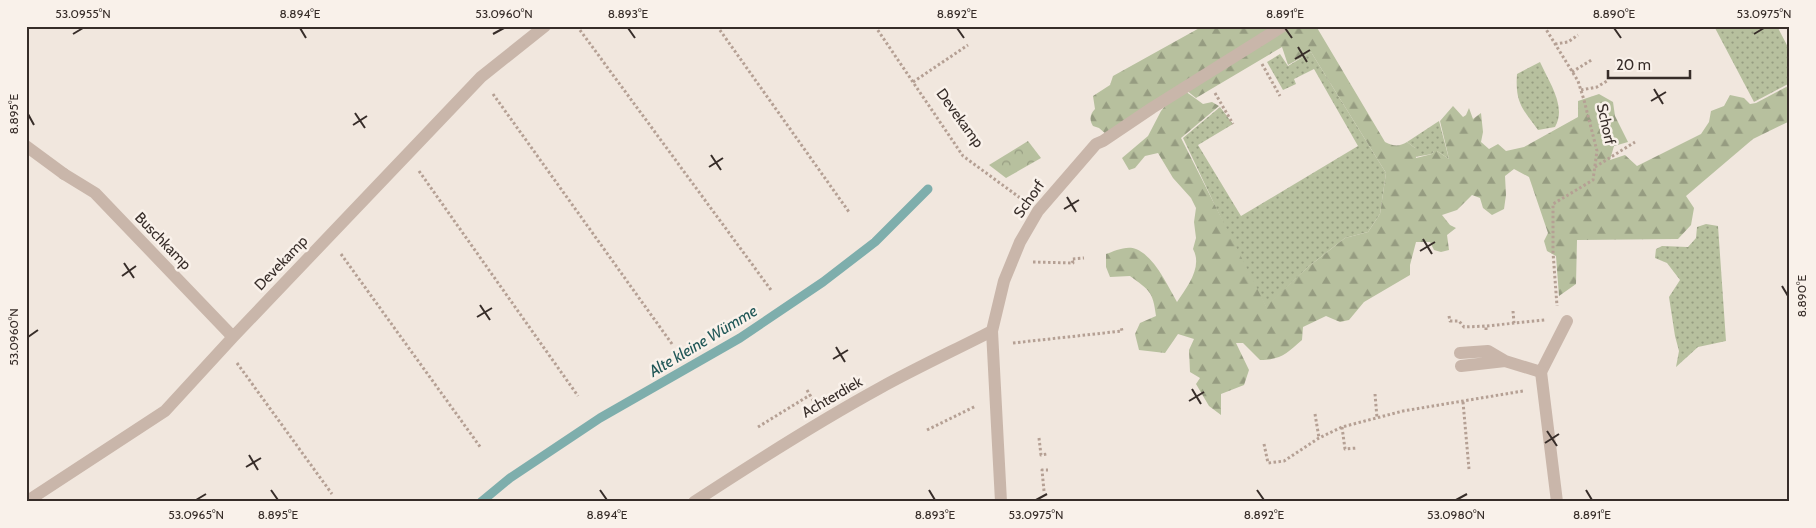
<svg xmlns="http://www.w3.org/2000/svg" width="1816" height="528" viewBox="0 0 1816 528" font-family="Cabin,sans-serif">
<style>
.grass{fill:url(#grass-dots)}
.forest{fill:url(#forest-firs)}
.park{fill:url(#park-crowns)}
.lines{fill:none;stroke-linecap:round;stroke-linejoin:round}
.stream{stroke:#7eaeac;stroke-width:9}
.path{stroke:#b5a094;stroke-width:3;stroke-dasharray:2.5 2.5;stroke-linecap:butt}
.service{stroke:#c9b6aa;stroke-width:12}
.minor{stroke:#c9b6aa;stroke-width:12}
.ticks{fill:none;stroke:#372d29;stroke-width:2}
.labels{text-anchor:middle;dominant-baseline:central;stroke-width:5;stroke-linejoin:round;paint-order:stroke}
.street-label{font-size:15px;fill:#372d29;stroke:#f9f1ea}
.water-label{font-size:16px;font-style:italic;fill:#205757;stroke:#f9f1ea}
.neatline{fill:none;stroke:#372d29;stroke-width:2}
.ticks-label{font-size:12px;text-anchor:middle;fill:#372d29}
</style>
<defs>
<pattern id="grass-dots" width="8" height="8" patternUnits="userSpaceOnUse" patternTransform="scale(1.25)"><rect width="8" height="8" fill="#b7c09e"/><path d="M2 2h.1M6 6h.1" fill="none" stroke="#969c81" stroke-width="1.8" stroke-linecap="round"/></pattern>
<pattern id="forest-firs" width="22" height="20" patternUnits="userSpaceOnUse" patternTransform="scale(1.25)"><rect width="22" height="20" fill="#b7c09e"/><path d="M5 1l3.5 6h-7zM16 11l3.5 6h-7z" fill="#969c81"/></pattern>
<pattern id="park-crowns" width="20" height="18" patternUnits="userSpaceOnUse" patternTransform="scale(1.25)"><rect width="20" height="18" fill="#b7c09e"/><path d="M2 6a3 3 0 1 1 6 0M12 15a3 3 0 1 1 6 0" fill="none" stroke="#969c81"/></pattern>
</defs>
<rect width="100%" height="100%" fill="#f1e7de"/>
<!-- grass -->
<path class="grass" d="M1718,26H1777L1790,51V83L1754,102L1715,28Z
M1311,52L1386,173L1380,214L1368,232L1345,238L1308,267L1266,307L1229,235L1183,138L1220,107L1233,124L1198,145L1241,216L1358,146L1314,69L1294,79L1296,84L1283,90L1267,62L1280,54L1288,66Z
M1540,62C1549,82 1567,107 1555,127L1538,130C1522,108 1515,103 1517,74Z
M1439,121L1449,159L1437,151H1434L1432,154L1415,157V148L1407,142Z
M1706,224L1718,226L1726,341L1698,347L1676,367L1679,351L1675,336L1669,297L1680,280L1667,263L1655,258L1656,249L1662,246L1688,247L1696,238L1697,227Z"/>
<!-- forest -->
<path class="forest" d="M1203,26H1280L1106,134L1099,128L1093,126C1089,120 1090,114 1095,109L1093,96L1110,85L1113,76Z
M1288,26H1316L1385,142C1393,146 1399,147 1407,142L1415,148L1416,158L1432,154L1434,151H1437L1449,159L1440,121L1453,106L1463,117L1466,115L1469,108L1473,119L1481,113L1483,132L1481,142L1489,149L1498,144L1506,151L1524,147L1578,117V101L1599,94L1613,102L1615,116L1628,142L1614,146L1610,160L1625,155L1637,166L1701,134L1709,122L1711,111L1724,106L1730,95L1744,98L1750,104L1756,103L1790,85V121L1753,139L1686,196L1694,208L1691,225L1678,239L1577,240L1576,284L1559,296L1556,256L1547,251L1544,241L1548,233L1529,177L1514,169L1505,176L1506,195L1504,209L1492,215L1483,208L1480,198L1472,195L1457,210L1442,215L1450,225L1456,228L1447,235L1449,250L1441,252L1434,250L1430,242H1416L1410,265V275L1364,302L1349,320L1340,322L1326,316L1303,327L1302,340C1287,353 1281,360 1260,360L1243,343H1236L1249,370L1244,385L1221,394V415L1209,406L1196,384L1200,378L1190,372L1189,350L1194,339L1178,334L1165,353L1139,350L1135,334L1140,323L1156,316C1153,291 1149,290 1130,276L1110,277L1106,267V254C1114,251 1127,245 1136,249C1154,256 1168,286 1177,302C1187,287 1203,267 1193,249L1196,238L1194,222L1196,208L1191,198L1173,178L1158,153L1145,156L1135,168L1129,170L1122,158L1148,136L1161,111L1169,101L1185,91L1203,104L1212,102L1219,106L1181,138L1266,306L1308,267L1345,238L1368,232L1380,214L1386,173L1311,52L1288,65L1282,47L1196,98L1186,90Z"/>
<!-- park -->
<path class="park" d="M1028,141L1041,158L1006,178L989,165Z"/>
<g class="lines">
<!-- stream -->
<path class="stream" d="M481,502L510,478L600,418L740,338L823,282L875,242L928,189"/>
<!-- path -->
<path class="path" d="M577,26L771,290
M717,26L849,212
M875,26L963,156L1023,200
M1544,26L1578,81L1584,100L1597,151L1593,180L1553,204V252L1557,306
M1555,44L1568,42L1578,35
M1262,64L1280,96
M1572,72L1593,59
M913,82L968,45
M1581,90L1597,87L1607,81
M1215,93L1233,124
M493,94L672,344
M1595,167L1635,142
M419,171L578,396
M341,254L481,448
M1033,262L1073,263L1072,259L1084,258
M1513,311L1514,323
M1449,316L1450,321H1459L1464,327L1486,326
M1486,330V326L1545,320
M1013,343L1122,331L1121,326
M237,363L332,494
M807,390L814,402
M1375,394L1377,418
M1463,402L1469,469
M1315,414L1319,438
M758,427L810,395
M1342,427L1345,449L1357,448
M927,430L976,406
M1039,438L1041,455L1047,454
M1264,444L1268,463L1284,461L1319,438L1342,427L1403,411L1523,391
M1044,491L1042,470H1048"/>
<!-- service -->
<path class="service" d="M26,146L64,174
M1460,353L1488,351L1505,361
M1461,366L1505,361L1541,372L1567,321"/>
<!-- minor -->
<path class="minor" d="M64,174L95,193L233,337
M1541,372L1557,502
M26,502L165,411L233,337L481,77L545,26
M694,502C755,462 816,423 880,388C916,368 955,350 992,331
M1001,502L992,331L1004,281L1020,242L1038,211L1096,144L1103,141L1152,108L1283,26"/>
</g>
<!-- ticks -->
<path class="ticks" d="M300,28L306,38M628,28L635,38M957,28L964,38M1285,28L1292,38M1614,28L1621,38M73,34L83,28M493,34L504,28M1754,34L1764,28M1298,47L1307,62M1295,59L1310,50M1654,89L1663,104M1651,101L1666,92M355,113L365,128M28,114L34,125M353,125L367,116M711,155L721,170M709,167L723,158M1067,197L1076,212M1064,209L1079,200M1423,239L1432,254M1420,251L1435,242M124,263L134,278M122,276L136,266M1782,286L1788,296M480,305L490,320M477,317L492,308M28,337L38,330M836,347L845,362M833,359L848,350M1192,389L1201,404M1189,401L1204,392M1547,431L1557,446M1545,443L1559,434M249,455L258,470M246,467L261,458M271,490L278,500M600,490L607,500M929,490L935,500M1257,490L1264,500M1586,490L1592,500M196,500L206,494M1036,500L1047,494M1456,500L1467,494"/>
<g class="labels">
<!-- street labels -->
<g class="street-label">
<text transform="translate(960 118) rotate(54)">Devekamp</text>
<text transform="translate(1606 124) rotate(78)">Schorf</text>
<text transform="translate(1029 199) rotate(-55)">Schorf</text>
<text transform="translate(163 241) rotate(46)">Buschkamp</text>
<text transform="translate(281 263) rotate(-46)">Devekamp</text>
<text transform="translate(832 397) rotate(-30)">Achterdiek</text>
</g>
<!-- water labels -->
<g class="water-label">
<text transform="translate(703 341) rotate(-31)">Alte kleine Wümme</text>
</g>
</g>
<!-- border -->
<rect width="1816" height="528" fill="none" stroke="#f9f1ea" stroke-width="55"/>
<!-- scale -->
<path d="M1608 70v8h82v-8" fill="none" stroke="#372d29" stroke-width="2.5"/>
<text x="1616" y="70" font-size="15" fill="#372d29" stroke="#f9f1ea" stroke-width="4" paint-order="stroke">20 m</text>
<rect x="28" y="28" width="1760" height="472" class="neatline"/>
<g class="ticks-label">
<text x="83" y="18">53.0955°N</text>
<text x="300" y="18">8.894°E</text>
<text x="504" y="18">53.0960°N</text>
<text x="628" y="18">8.893°E</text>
<text x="957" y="18">8.892°E</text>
<text x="1285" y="18">8.891°E</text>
<text x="1614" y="18">8.890°E</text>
<text x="1764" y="18">53.0975°N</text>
<text transform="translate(14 114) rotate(-90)" y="4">8.895°E</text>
<text transform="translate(1802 296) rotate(-90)" y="4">8.890°E</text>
<text transform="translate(14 337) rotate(-90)" y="4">53.0960°N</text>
<text x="196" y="519">53.0965°N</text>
<text x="278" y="519">8.895°E</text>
<text x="607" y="519">8.894°E</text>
<text x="935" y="519">8.893°E</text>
<text x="1036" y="519">53.0975°N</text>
<text x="1264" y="519">8.892°E</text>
<text x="1456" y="519">53.0980°N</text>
<text x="1592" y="519">8.891°E</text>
</g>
</svg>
